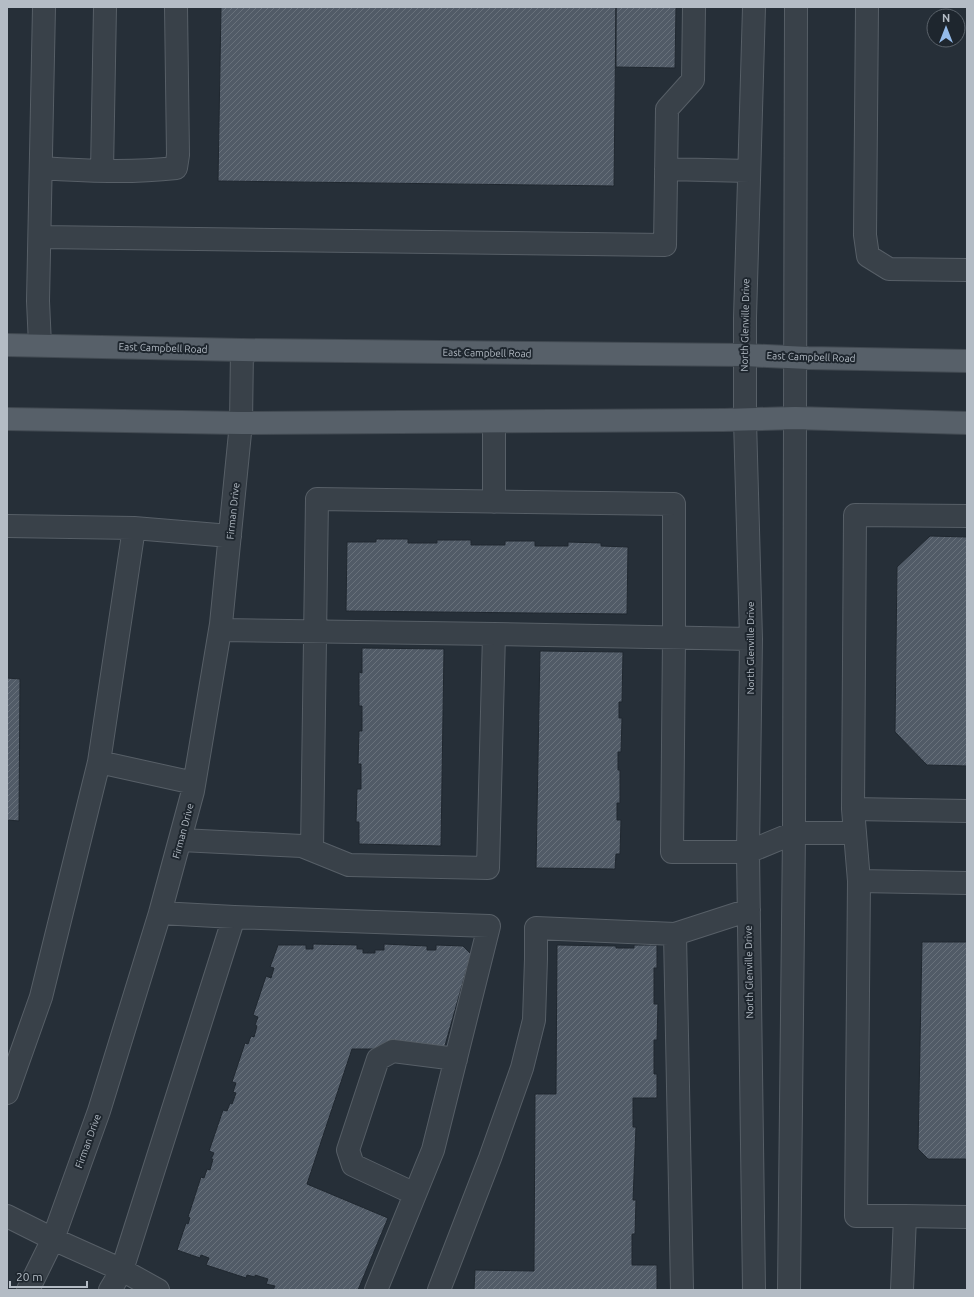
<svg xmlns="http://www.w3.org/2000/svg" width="974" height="1297" viewBox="0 0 974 1297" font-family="Ubuntu,sans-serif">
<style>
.building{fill:url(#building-hatch);stroke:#202830}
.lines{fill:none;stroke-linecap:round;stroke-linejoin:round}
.minor-casing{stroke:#575f67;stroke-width:24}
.major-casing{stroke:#424a52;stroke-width:24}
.minor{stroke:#394149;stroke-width:22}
.major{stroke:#576069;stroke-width:22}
.labels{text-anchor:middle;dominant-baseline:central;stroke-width:4;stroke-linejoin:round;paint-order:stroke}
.street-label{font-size:10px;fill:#b4bcc5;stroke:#1e262e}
</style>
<defs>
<pattern id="building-hatch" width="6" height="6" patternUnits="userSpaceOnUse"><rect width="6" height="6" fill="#515b67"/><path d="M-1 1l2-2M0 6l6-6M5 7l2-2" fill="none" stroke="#68717b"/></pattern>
</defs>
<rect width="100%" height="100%" fill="#262f38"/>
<!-- building -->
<path class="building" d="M221,7H616L614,186L218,181Z
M616,7H676L675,68L616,67Z
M930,536L967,537V766L927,765L895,732L897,567Z
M376,539H408V543H437V540H471V545H505V541H535V546H568V542L601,543V546L628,547L627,614L346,611L347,542H376Z
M362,648L444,649L441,846L359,844V822H356L357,789H361V764H358L359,731H362V706H359V672L362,673Z
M540,651L623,652L622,702H619V718H622L621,752H618V770H620V803H617V820H621L620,854H616L615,869L536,868Z
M7,678L20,679L19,821L7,820Z
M922,942H967V1159H928L918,1149Z
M313,944L357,945V949H363V953H375V950H384V944L427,946V950H436V945L463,946L471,954L444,1049H352L307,1184L388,1218L358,1290H273L275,1286L266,1284L268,1279L255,1275V1277L247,1275L246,1278L206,1265L209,1258L201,1255L200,1258L177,1250L186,1223L188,1224L190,1218L188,1217L201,1177L204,1178L207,1169L210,1170L213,1159H211L214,1153L209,1151L223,1110L227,1111L230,1103L232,1104L236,1093L233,1092L236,1083L232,1082L245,1043L248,1044L251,1036L254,1037L257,1026L255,1025L258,1017L253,1015L266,976L271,978L274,968L270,967L278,945H306V949H313Z
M557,945L616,946V948H634V945H657V968H654V1004H658L657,1040H654V1074H657V1098H633V1127H636L633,1200H636L635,1234H632V1265H657V1290H474L475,1270L534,1271L535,1094H556Z"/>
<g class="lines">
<defs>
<path id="minor" d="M754,7L745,318V420L751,639L748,852L754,1290
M867,7L865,235L868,256L889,269L967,270
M41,168C86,171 131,173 176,168L178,155L176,7
M666,169L749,171
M102,171L105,7
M40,237L665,245L667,109L693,80L694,7
M40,345L38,301L44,7
M494,422V502
M7,526L134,528L99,762L41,997L7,1093
M134,528L230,536
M220,630L494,634
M99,762L194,783
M853,809L855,515L967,516
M181,840L302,846L349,865L488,868L494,634L751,639
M312,850L317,499L674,504V638L672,852H748L794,833H855
M859,881L853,809L967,811
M160,913L234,917L489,926L433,1150L376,1290
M675,934L749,910
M415,1194L353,1165L348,1150L378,1059L393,1051L456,1059
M7,1216L53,1239L122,1270L158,1290
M905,1216H856L859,881L967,883
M28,1290L53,1239L99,1111L160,913L193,791L221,624L241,423L242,350
M110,1290L122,1270L234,917
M439,1290L490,1158L522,1068L534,1020L536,959V928L675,934L682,1290
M789,1290L794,833L796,7
M902,1290L905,1216L967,1217"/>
<path id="major" d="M7,345L242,350L745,355L808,358L967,361
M7,419L241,423L724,420L795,418L967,423"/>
</defs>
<!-- minor casing -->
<use href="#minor" class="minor-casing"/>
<!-- major casing -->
<use href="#major" class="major-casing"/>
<!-- minor -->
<use href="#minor" class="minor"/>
<!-- major -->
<use href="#major" class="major"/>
</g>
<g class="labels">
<!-- street labels -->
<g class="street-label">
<text transform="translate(745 325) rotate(-89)">North Glenville Drive</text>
<text transform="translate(163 348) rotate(2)">East Campbell Road</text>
<text transform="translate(487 353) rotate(1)">East Campbell Road</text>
<text transform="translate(811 357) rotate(2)">East Campbell Road</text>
<text transform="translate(233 511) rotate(-84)">Firman Drive</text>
<text transform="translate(750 648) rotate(-90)">North Glenville Drive</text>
<text transform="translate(183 831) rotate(-75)">Firman Drive</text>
<text transform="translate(749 972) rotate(-91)">North Glenville Drive</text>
<text transform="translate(88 1141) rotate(-70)">Firman Drive</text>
</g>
</g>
<!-- border -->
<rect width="974" height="1297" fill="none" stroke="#b4bcc5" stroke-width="16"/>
<!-- north arrow -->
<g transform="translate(946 28)"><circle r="19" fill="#1e262e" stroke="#5a626a"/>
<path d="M0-3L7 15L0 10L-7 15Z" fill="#94bbea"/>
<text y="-6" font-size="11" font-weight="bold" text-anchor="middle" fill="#b4bcc5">N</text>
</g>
<!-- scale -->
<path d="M10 1281v6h77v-6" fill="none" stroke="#b4bcc5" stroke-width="2"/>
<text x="16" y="1281" font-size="12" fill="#b4bcc5" stroke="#1e262e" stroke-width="3" paint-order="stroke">20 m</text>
</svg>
